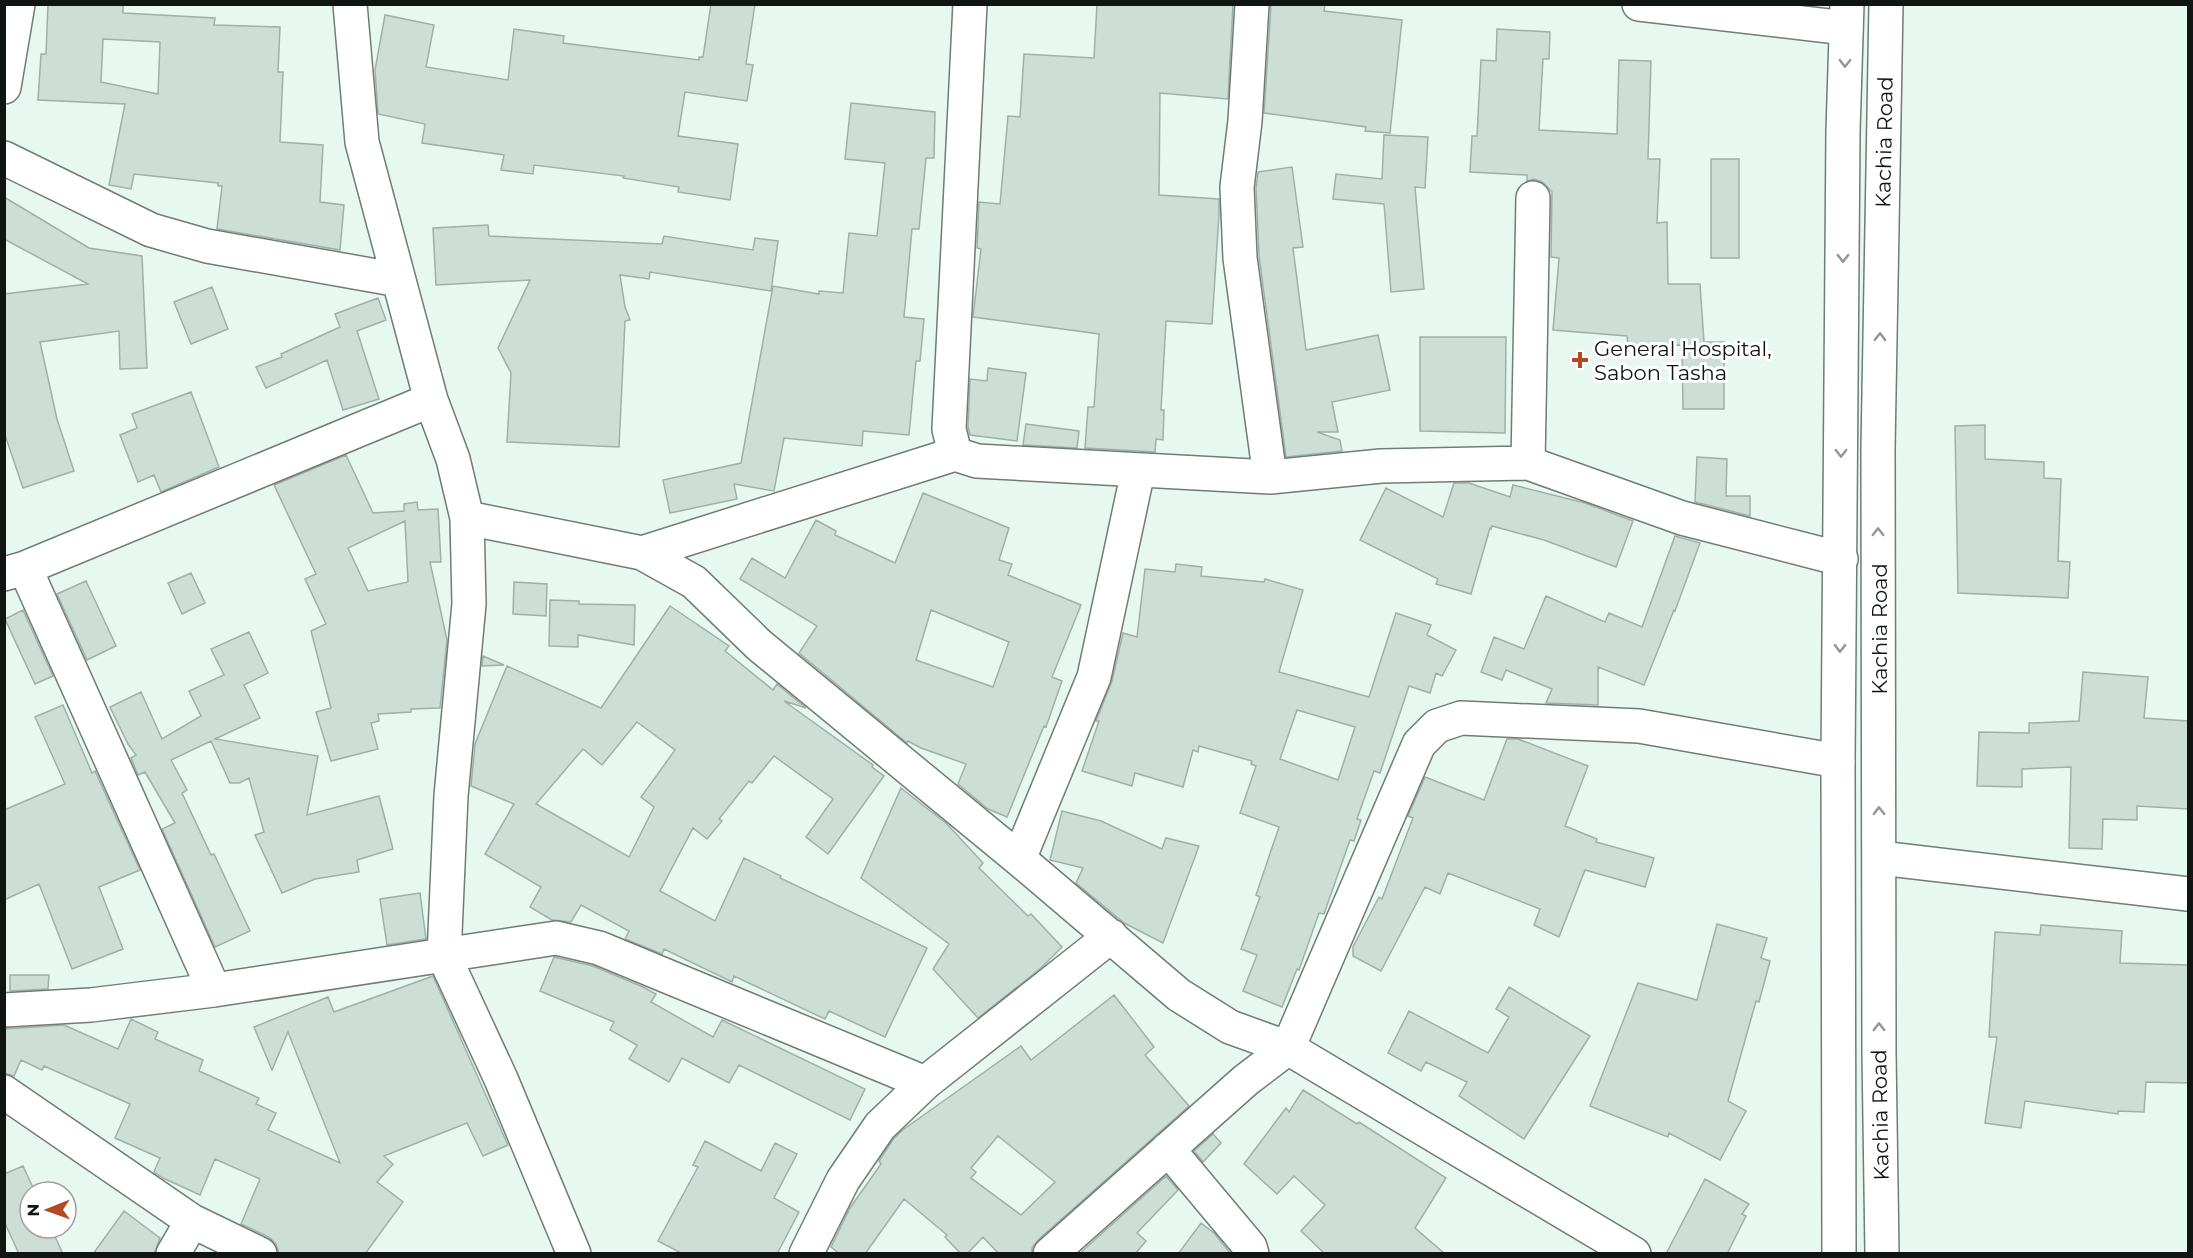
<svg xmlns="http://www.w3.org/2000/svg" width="2193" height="1258" viewBox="0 0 2193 1258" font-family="Montserrat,sans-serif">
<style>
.building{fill:#cdded6;stroke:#a0b0a9;stroke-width:1.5;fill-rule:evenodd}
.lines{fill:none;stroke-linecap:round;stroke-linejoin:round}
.minor-casing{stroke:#6e7d76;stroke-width:36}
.highway-casing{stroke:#6e7d76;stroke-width:36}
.minor{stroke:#fff;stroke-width:33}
.highway{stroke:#fff;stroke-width:33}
.oneway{stroke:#939695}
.poi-dot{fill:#b04924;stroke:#fff;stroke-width:2}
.labels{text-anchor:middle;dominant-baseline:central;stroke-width:6;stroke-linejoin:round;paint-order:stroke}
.street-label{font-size:21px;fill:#101513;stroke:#fff}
.poi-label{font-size:21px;fill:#101513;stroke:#fff;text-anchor:start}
</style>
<rect width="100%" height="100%" fill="#e7f8f0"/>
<!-- building -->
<path class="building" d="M48,4H123V13L215,18L214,25L280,27L278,72H283L280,142L323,145L320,202L344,205L340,250L217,229L222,186H218V183L134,174L131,189L109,185L125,104L38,100L41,54H46ZM103,39L160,42L158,94L101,82Z
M711,4H755L746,64L753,65L747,101L685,92L678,136L738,144L730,200L678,192L679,187L623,178L624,176L534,165L533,174L501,170L504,155L422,143L425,124L378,114L375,70L385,15L434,25L426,67L508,80L514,29L564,36L563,43L699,60V57H703Z
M1097,4H1233L1228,99L1160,93L1159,195L1219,199V215L1212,324L1166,321L1161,410H1164L1163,440L1156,439L1155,452L1085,448L1088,407H1094L1099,334L973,317L981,249L977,248L979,202L1000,204L1008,116L1020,117L1024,54L1094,58Z
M1271,4H1325L1324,11L1402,20L1390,133L1365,131L1366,127L1264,113Z
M1497,29L1550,32L1549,59H1543L1539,130L1617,134L1619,60L1651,61L1648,159H1660L1657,223L1667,222L1668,284H1700L1704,342H1724V409H1683L1682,345L1628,346L1627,336L1553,330L1559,258L1551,257L1552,192L1542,182L1534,179L1527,181V175L1470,172L1472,136H1477L1481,60L1496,61Z
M851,103L935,112L934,158H926L919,229H912L904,317L924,319L920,361H916L909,435L863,431L862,446L784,438L774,491L734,484L737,499L670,513L663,480L741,463L773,286L819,294V291L843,293L849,233L877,236L885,163L845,159Z
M1384,135L1428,137L1425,188L1415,187L1424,289L1391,292L1384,204L1333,199L1336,174L1382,179Z
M1711,159H1739V258H1711Z
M1292,167L1303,247L1293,248L1306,350L1378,335L1390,390L1332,402L1338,432H1317L1340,440L1342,451L1286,457L1259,256L1256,188L1258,172Z
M4,197L89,248L142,256L147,368L120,369L119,331L40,342L57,419L74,471L23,488L4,432V294L88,284L4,239Z
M488,225L489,236L662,244L664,236L753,250L755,238L778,241L771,291L650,272L649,279L620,275L625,307L630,320L625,321L619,447L507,442L511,373L498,348L530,280L436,285L433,228Z
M212,287L228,329L191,344L174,302Z
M378,298L386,320L357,331L379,399L343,410L327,360L266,388L256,367L282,357L281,354L340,327L335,314Z
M1420,337H1506L1505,433L1420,431Z
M988,368L1026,373L1017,441L970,435L968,427L970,379L987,381Z
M191,392L219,467L161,492L154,475L138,482L120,435L137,428L132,414Z
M1026,424L1079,431L1077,448L1023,445Z
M1985,425V459L2044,462V478L2061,479L2058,561L2070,562L2068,598L1958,593L1955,426Z
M346,455L373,513L404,511V504L417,502L418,510L438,509L441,562H430L447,640L440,708L411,709V712L378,714L379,721L371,723L378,749L331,761L316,712L331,708L311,631L326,624L305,579L316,574L274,485ZM405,521L408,582L368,591L348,548Z
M1697,457L1727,459L1726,496H1750V516L1695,502Z
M1454,483H1469L1510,497L1513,485L1585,503L1633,521L1616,567L1544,540L1492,526L1491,529L1490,528L1471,594L1436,584L1438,579L1360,540L1386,488L1443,517Z
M923,493L1009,528L999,560L1012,564L1008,575L1081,605L1052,677L1062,681L1046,727L1044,726L1007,817L988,809L958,784L966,764L921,748L908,741L907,743L799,653L817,626L740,579L752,558L785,578L816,520L836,531L835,535L895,563ZM931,610L1009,642L993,687L916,660Z
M1675,536L1700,543L1675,611L1674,610L1644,685L1598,667V705L1546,703L1552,689L1506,670L1502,680L1481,672L1494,637L1524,649L1546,596L1605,622L1609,613L1642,627Z
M1176,564L1202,567L1201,576L1264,582L1265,579L1303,590L1279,672L1369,697L1396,613L1431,625L1427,635L1456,650L1442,676L1436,673L1430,693L1409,686L1380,773L1374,771L1357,819L1361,820L1354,841L1350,840L1324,914L1319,913L1299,970L1297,969L1282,1007L1243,991L1257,955L1241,949L1260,897L1256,895L1279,827L1240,813L1256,766L1251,764L1252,761L1199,746L1198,752L1193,750L1183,787L1135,773L1132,786L1082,771L1099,721H1096L1112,681L1123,633L1137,637L1145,569L1175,572ZM1297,710L1355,727L1338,780L1280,759Z
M191,573L205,603L182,614L168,583Z
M86,581L116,646L87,660L57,594Z
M514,582L547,584L546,616L513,614Z
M550,600L579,601V604L635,605L634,645L578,635V647L549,646Z
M670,606L729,646L725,651L773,690L777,684L806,708L784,701L873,765L872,767L884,776L828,854L806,837L833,799L774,756L752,783L749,781L719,819L722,821L707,839L693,828L660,891L715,921L744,858L781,876L780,878L927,948L885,1037L829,1011L825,1019L734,976L732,982L664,949L662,954L625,939L629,931L581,905L571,922L552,920L530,907L541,887L485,854L514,804L471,786L475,744L507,666L601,708ZM637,722L675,750L641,797L654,807L629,857L536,804L583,749L602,765Z
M23,610L53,676L35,684L5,619Z
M249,632L268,673L244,685L260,718L215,739L318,756L307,815L379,796L393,849L357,860L359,872L315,879L282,893L255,835L264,832L249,778L239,783H230L211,741L171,760L187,790L182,793L211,855L214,854L250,931L215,947L162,829L175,823L145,772L138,775L131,758L136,755L128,744L110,707L141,692L162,739L201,716L189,691L224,675L211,649Z
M483,656L504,665L482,666Z
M2083,672L2148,677L2144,718L2188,721V809L2137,806V820L2103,819L2102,849L2069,848L2071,767L2022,769V787L1977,786L1979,732L2029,733V723L2079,721Z
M63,705L92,773L95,771L140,870L99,887L123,949L72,969L39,884L4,900V810L65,784L35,717Z
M1507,739H1518L1588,766L1565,826L1597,839L1596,842L1654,858L1645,887L1585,870L1559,937L1534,925L1540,909L1448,873L1440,894L1425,887L1381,971L1353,956V947L1379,897L1382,899L1413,818L1408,816L1425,777L1484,800Z
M901,788L947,824L983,863L979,868L1028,916L1031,914L1062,947L1041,968L978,1018L933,969L949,944L861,878Z
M1062,811L1101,821L1162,849L1166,838L1199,846L1163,943L1124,923L1076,883L1083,868L1050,860Z
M420,893L426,939L387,945L380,899Z
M1717,924L1767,938L1761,958L1770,961L1759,1002L1756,1001L1728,1101L1746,1111L1720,1160L1669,1133L1668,1137L1590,1106L1638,983L1697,1000Z
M2041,925L2122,931L2120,963L2188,965V1083L2146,1082L2144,1112L2118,1111V1114L2025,1101L2021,1128L1985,1123L1997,1037H1989L1995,932L2040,935Z
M554,957L593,966L643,987L656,994L651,1002L713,1037L722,1020L865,1089L850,1120L739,1065L729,1083L682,1058L669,1082L629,1059L637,1045L610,1030L614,1022L540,991Z
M10,975H49L48,989L10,991Z
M433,976L508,1145L483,1156L467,1123L384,1156L393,1164L377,1182L403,1202L365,1254H279L276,1244L269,1237L241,1224L260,1179L215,1159L200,1195L163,1178L154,1172L160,1158L115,1138L130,1104L44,1066L42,1070L21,1060L14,1076L4,1073V1029L64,1025L118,1049L131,1019L158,1032L155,1039L203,1060L199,1071L259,1098L256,1104L276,1113L268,1130L340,1163L288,1032L272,1070L254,1027L328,997L334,1012Z
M1509,987L1590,1036L1524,1139L1459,1096L1467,1082L1426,1062L1421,1071L1388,1053L1409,1011L1488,1053L1509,1017L1496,1009Z
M1114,995L1154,1047L1145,1055L1189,1106L1038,1240L1032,1248V1254H999L983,1237L967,1254H961L945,1237L947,1235L904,1199L865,1254H840L831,1247L850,1208L881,1164L879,1161L894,1138L904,1129L1021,1046L1031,1060ZM998,1136L1055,1182L1021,1215L971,1178L976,1172L971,1168Z
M1303,1090L1357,1124L1359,1122L1446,1178L1415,1228L1445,1254H1325L1301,1231L1325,1205L1294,1176L1277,1194L1244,1164L1286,1108L1289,1112Z
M1213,1134L1221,1143L1203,1162L1194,1151Z
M705,1141L761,1171L775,1143L797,1154L774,1198L799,1212L777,1254H683L658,1241L698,1167L693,1165Z
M23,1166L35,1192H30V1228H51L63,1254H19L4,1221V1174Z
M1166,1176L1178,1190L1137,1233L1146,1241L1135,1254H1079Z
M1705,1179L1749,1204L1742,1214L1746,1216L1727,1254H1666Z
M124,1211L160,1238L154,1254H93Z
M1201,1223L1214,1233L1231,1254H1178Z"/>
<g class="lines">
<defs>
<path id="minor" d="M350,4L362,142L431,400L453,459L467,518L469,604L451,796L444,956L501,1079L574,1254
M1252,4L1245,121L1237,187L1240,258L1270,477
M1639,4L1846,28
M4,87L18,4
M4,158L151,230L207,246L399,280
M955,454L949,429L970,4
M1528,463L1533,198
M467,518L642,553L694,582L759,645L1019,859L1179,995L1230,1027L1288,1048L1634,1254
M642,553L955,454L977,461L1270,477L1381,466L1528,463L1682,518L1841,559
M25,568L214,990
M4,574L25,568L431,400
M1880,858L2188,894
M1019,859L1094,677L1138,471
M4,1010L91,1005L214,990L556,938L599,948L925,1083
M4,1092L192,1221L260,1254
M1168,1149L1250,1247L1252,1254
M173,1254L192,1221
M806,1254L843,1180L880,1126L925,1083L1111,936
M1050,1254L1246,1080L1288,1048L1419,744L1437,726L1461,718L1639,726L1838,761"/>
<g id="highway">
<path d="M1839,1254L1838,761L1843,131L1847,4"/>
<path id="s1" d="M1882,1254L1879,1053L1878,449L1886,4"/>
</g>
</defs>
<!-- minor casing -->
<use href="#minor" class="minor-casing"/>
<!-- highway casing -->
<use href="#highway" class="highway-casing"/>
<!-- minor -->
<use href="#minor" class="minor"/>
<!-- highway -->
<use href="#highway" class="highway"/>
</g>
<!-- one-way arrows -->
<defs><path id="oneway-chevron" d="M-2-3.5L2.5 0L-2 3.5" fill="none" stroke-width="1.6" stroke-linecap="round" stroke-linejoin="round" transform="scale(1.5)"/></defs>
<g class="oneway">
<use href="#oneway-chevron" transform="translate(1845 63) rotate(91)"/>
<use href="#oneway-chevron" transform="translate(1843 258) rotate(90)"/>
<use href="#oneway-chevron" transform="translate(1880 337) rotate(-89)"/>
<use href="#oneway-chevron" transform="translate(1841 453) rotate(90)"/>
<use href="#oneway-chevron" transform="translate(1878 532) rotate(-90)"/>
<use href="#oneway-chevron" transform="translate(1840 648) rotate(91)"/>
<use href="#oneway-chevron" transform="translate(1879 811) rotate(-91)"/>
<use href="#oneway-chevron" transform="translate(1879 1027) rotate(-90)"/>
</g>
<!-- markers -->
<path class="poi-dot" d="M1577 351h6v6h6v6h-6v6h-6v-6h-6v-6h6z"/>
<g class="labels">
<!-- street labels -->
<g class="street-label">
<text stroke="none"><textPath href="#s1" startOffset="1112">Kachia Road</textPath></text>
<text transform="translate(1879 629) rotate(-90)">Kachia Road</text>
<text transform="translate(1880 1115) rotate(-91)">Kachia Road</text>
</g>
<!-- poi labels -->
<g class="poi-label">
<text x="1594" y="348">General Hospital,<tspan x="1594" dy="24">Sabon Tasha</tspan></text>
</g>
</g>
<!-- border -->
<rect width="2193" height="1258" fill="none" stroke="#101513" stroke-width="12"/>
<!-- north arrow -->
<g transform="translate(48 1210) rotate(269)"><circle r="28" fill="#ffffff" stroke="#9fa1a1" stroke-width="1.5"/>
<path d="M0-4.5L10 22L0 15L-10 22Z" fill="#b04924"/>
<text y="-9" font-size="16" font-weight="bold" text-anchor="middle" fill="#101513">N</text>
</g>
</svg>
